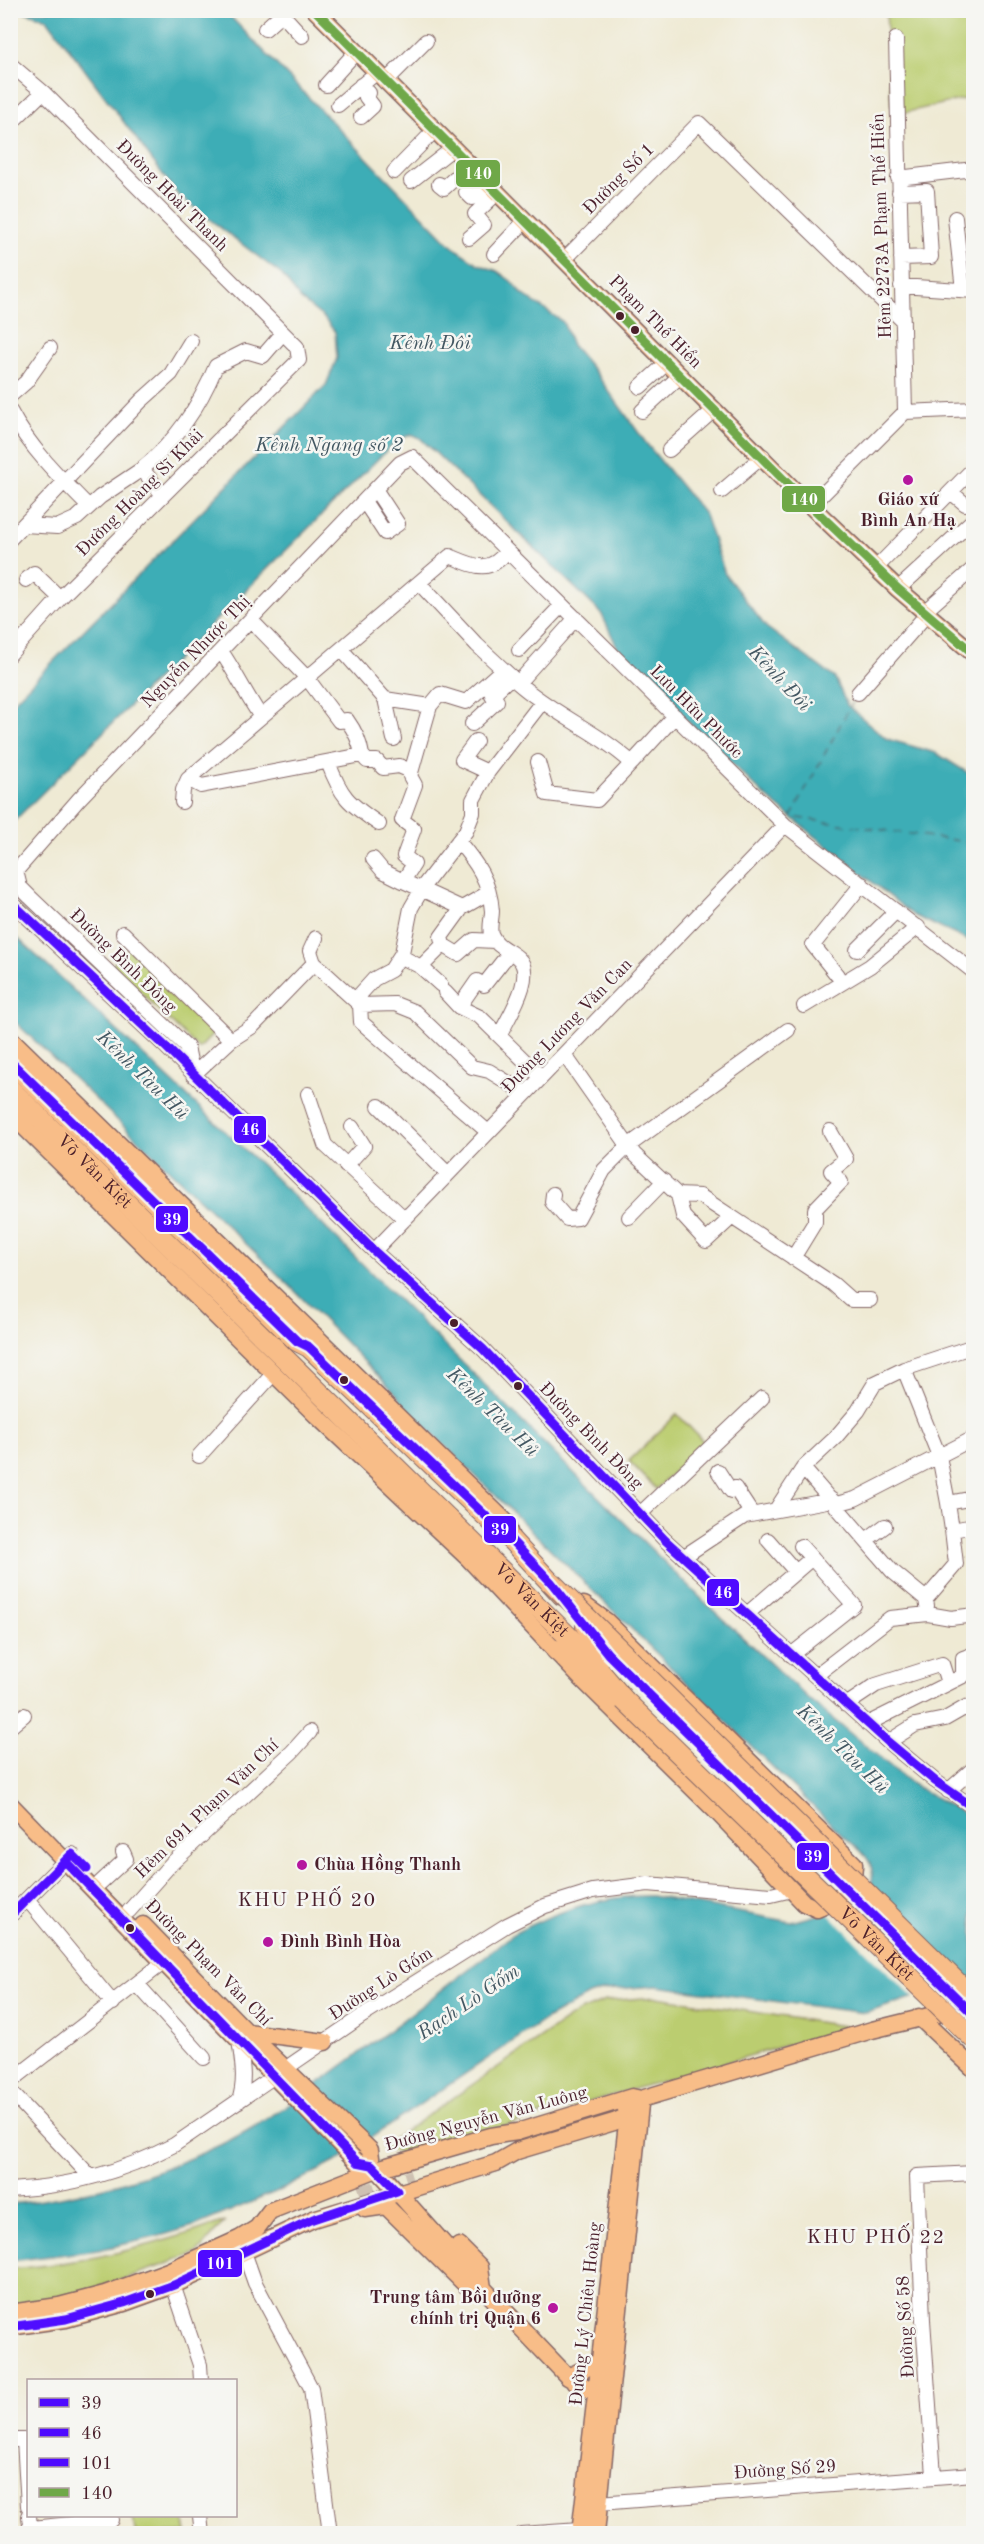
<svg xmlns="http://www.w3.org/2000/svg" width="984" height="2544" viewBox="0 0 984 2544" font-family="'Old Standard TT',serif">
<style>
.green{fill:#bbcd70;stroke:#82764e;stroke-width:1.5}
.water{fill:#3cadb6;stroke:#436670;stroke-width:1.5}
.pier{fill:#efead4}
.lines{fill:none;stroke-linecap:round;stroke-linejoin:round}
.ferry{stroke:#445863;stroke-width:1.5;stroke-dasharray:8 6;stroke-linecap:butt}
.major-tunnel{stroke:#cec1b2;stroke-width:16;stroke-dasharray:16 8;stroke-linecap:butt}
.minor-casing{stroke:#846666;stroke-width:16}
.major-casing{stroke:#846666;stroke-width:19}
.highway-casing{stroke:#846666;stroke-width:22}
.minor{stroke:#fff;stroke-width:14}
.major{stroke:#f8bd88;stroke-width:16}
.highway{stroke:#f8bd88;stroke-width:20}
.highway-bridge-casing{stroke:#846666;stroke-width:22;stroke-linecap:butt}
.highway-bridge{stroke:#f8bd88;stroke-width:20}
.bus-1-casing{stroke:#f6f6f2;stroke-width:14}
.bus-2-casing{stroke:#f6f6f2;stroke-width:14}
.bus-3-casing{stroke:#f6f6f2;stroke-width:14}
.bus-4-casing{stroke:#f6f6f2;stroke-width:14}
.bus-1{stroke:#4f0aff;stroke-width:9}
.bus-2{stroke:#4f0aff;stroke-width:9}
.bus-3{stroke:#4f0aff;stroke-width:9}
.bus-4{stroke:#6fa848;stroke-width:9}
.bus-dot{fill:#4a1f2b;stroke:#f6f6f2;stroke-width:2}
.poi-dot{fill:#b5179e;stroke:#f6f6f2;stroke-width:2}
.labels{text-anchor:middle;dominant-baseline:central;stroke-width:5;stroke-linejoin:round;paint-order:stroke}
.street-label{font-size:18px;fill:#4a1f2b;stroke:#f6f6f2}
.poi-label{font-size:18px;font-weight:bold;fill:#4a1f2b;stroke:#f6f6f2;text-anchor:start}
.water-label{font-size:20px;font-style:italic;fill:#445863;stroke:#f6f6f2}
.neighbourhood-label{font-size:20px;letter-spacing:1.5px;fill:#4a1f2b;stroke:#f6f6f2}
.line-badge{stroke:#f6f6f2;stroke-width:2}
.badge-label{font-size:16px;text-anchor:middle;font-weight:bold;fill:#fff}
</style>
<rect width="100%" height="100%" fill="#f6f6f2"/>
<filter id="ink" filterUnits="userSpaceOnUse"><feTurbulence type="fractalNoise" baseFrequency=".0167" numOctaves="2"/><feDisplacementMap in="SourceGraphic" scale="12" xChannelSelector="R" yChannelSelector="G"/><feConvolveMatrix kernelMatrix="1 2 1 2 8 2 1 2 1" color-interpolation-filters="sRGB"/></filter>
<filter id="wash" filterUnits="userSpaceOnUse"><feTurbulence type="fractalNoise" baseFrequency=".008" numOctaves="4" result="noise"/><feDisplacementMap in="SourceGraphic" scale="24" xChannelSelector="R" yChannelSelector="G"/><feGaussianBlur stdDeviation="1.35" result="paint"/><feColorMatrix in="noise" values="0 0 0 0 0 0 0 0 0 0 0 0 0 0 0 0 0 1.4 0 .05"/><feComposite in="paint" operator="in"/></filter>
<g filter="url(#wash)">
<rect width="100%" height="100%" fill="#efead4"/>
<!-- green -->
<path class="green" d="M886,11H973V97L903,113L891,104Z
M129,948L215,1032L199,1049L112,965Z
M677,1414L704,1442L656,1489L629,1461Z
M657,1997L850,2027L414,2152L401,2154L383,2146L578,2012L605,2001Z
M225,2221L197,2253L109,2284L59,2298L11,2306V2269C84,2263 156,2246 225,2221Z
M133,2516H183L186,2533H135Z"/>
<!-- water -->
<path class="water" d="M22,11H225L452,246L478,264L497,271L511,281L521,293L563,322L572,345L595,372L646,443L705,515L725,574L766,627L835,678L847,705L887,739L936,753L973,776V943L913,915L764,795L623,659L601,613L420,438L411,434L395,442L11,824V704L326,385L337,358L335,332L324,318L300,299L282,275L178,195L47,19Z
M10,931L271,1174L712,1609L811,1701L912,1784L973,1819V1982L921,1995L866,2013L656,1986L605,1990L589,1995L546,2019L335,2162L285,2188L197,2225L156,2237L98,2250L11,2261V2204C82,2197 155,2176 220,2145C260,2126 295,2100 331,2074C393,2029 454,1980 515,1933C558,1910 603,1895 652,1896L792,1922L843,1908L869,1893C880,1862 864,1854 842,1835L401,1403L399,1397L291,1287L11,1018Z"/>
<!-- pier -->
<path class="pier" d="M866,1891L972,1986L916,2000L825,1911L855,1899Z"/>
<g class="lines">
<!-- ferry -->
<path class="ferry" d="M854,699L791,817L974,843"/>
</g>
</g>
<g filter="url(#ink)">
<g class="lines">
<!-- major-tunnel -->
<path class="major-tunnel" d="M360,2194L412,2178"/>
<defs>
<path id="minor" d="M282,14L302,36
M265,29L286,10
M896,39L905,412
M10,64L43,92L297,347L299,360L60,598L10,654
M385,82L426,41
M326,85L356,52
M338,105L376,73
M361,117L373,106L366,97L369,93L361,85
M10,124L43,92
M394,172L434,131
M898,178L974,169
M411,181L452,149
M439,184L444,188L469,165
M466,192L472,198L488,184
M899,192L927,191L931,257L901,258
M955,218L963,290
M469,238L484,225L475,214L497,193
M494,254L525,221
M564,260L699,123L903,321
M901,286L974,291
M640,387L668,362
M10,396L26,382L50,348
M10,411C29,447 60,478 89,507
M642,411L681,375
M669,450L715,409
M142,469C175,442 200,405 216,366L246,351L263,356L283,333
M722,491L763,456
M952,493L965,504
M364,501L385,533L398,524L375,489
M811,506L905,412L974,409
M24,525L57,527L77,518L100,497L142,469L163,495
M10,539L141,401L171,374L191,341
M876,568L970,472L974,474
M26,580L34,573L60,598
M419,583L477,645L518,683L576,618
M898,589L973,520
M924,612L974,568
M251,620L307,678L261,717
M341,649L385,699L394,739
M519,650L562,605
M518,683C553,714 597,731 632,763L675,716
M858,693L927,614
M385,699L430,706L410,776L415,785L402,820L414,829L404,856L414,864L403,881L462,908
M430,706L440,694L466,702L503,669
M472,724L497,701L492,695L511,677
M476,741L462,760L488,772L542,702
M362,755C360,741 355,731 347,720L339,721L307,678L450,556C474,566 489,575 507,551
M328,762C341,797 348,803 379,824
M538,762L547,794L597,800L632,763
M188,779L201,786L362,755L367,761H377L383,768L399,766L411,771
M182,802L183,790L188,779L261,717C246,695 236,673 221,651
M458,841C476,862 490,881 492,911C492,918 489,927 491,934C497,948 508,949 518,958C537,975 508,1017 500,1035
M373,859L383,871L403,881
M10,901L167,1048L374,1251L483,1349L665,1540L888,1742L935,1781L974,1808
M123,933L231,1040
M316,938L310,951L314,963L360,1005
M443,945L458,954L474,940L495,941
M857,950L896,911
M400,956L421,967L441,985
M314,963L253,1026L231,1040L193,1075L187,1047L30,897L20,887L16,871L79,799L400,463L412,457L785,825L974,972
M421,967L443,945L441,937L462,908L488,893
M837,975L813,945L862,884
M445,992L459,1007L480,1017L541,1077
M355,1000L374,979L391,970L402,953L411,908L425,884L466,831L473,813V800L488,772
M360,1005L395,1004L415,1012L472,1067L489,1071L525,1093
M360,1005L361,1022L488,1132
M804,1006L870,966L918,927
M459,1007L477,981L484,985L510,952
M564,1054L634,1154L678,1195L700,1196L833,1284L851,1300H870
M308,1094L325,1145L405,1219
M379,1106L448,1174
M346,1166L364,1146L352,1127
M553,1194L552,1202L567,1219L578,1218L604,1170L628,1146L788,1030
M678,1195L683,1216L706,1241L732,1217
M629,1217L664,1181
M374,1251L785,825
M793,1258L815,1222V1209L841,1182L831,1171L846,1159L830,1131
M904,1369L939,1456L948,1503L974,1498
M199,1456L274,1373
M803,1468L892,1571L926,1599
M718,1471L731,1491L735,1488L752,1514
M948,1503L952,1530
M836,1504L855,1499L974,1438
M777,1508L803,1468L835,1438L858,1411L875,1383L904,1369L974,1346
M640,1514L762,1398
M768,1540L796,1572
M866,1540L885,1526
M683,1557L745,1516L832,1500
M927,1606L926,1599L956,1564L952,1530L974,1526
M747,1614L812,1558
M791,1655L854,1605L801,1546
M815,1676L890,1618L928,1614L951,1618L974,1615
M846,1705L876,1685L942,1664L948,1683
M867,1724L963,1676V1658L974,1654
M10,1727L24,1715
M888,1742L915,1725L945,1719L966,1707L974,1714
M948,1791L974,1768
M100,1883L126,1859L123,1852
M27,1899L113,2003
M129,1911L171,1864L292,1752L310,1732
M10,1916L72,1854
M137,1984L204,2058
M239,2040C242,2062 246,2080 239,2101
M10,2082L163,1963
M10,2091L91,2177
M10,2190C67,2187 124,2171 174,2145L362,2016L507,1925L545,1906L593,1891L648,1884L771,1895L792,1890
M244,2252L255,2283L311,2388L330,2534
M170,2276L200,2365L201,2380
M10,2440H24L28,2506
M934,2476L923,2320L917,2176L974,2173
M599,2503L974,2474
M29,2516L31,2534
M200,2516L202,2534
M31,2528L111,2520
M521,2534L580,2530L590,2533"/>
<path id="major" d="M315,10L794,490L898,589L974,654
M10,1038L505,1521L512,1540
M10,1113L316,1415L468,1558L580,1677L718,1813L804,1903L817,1909C838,1901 855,1887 854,1864L606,1621L584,1605
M10,1804L357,2162L377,2169L483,2288L568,2377L598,2394L609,2404
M143,1925L247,2032L370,2150L372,2165
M919,2017L974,2069
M247,2032L325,2042
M365,2209L386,2206L467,2286L483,2288L480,2267L459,2246
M10,2313L59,2306L105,2294L168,2271L239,2239L257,2228L270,2211L377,2169L491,2136L517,2132L632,2097L641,2099L872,2030L974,2005
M10,2327L66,2319L124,2303L174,2285L313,2219L496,2163L517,2151L614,2122L639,2111
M568,2377L601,2361
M580,2534L628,2115L626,2109
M596,2534L640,2105"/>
<g id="highway">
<path d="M10,1061L297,1341L309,1347L512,1541L562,1595"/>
<path id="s1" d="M10,1089L578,1646L624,1700"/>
<path d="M586,1626L608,1654"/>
<path d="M556,1650L599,1684"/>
</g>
</defs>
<!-- minor casing -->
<use href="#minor" class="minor-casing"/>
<!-- major casing -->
<use href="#major" class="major-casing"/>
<!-- highway casing -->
<use href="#highway" class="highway-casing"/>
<!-- minor -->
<use href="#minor" class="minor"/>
<!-- major -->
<use href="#major" class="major"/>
<!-- highway -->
<use href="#highway" class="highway"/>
<defs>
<g id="highway-bridge">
<path d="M551,1582L974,1999"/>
<path id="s2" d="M624,1700L974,2039"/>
</g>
</defs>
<!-- highway-bridge casing -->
<use href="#highway-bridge" class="highway-bridge-casing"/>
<!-- highway-bridge -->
<use href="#highway-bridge" class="highway-bridge"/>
<defs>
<path id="bus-1" d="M10,1061L297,1341L309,1347L512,1541L551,1582L608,1654L974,2015"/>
<path id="bus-2" d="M10,901L167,1048L374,1251L483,1349L665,1540L888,1742L935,1781L974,1808"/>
<path id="bus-3" d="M10,1916L72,1854L87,1869
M10,2327L66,2319L124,2303L174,2285L313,2219L397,2191L372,2165L357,2162L65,1861"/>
<path id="bus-4" d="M315,10L794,490L898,589L974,654"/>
</defs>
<!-- bus-1 casing -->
<use href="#bus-1" class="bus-1-casing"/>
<!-- bus-2 casing -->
<use href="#bus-2" class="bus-2-casing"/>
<!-- bus-3 casing -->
<use href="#bus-3" class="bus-3-casing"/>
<!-- bus-4 casing -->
<use href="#bus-4" class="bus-4-casing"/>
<!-- bus-1 -->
<use href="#bus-1" class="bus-1"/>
<!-- bus-2 -->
<use href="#bus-2" class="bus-2"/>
<!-- bus-3 -->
<use href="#bus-3" class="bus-3"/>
<!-- bus-4 -->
<use href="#bus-4" class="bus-4"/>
</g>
</g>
<!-- markers -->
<g class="bus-dot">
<circle cx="620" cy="316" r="5"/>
<circle cx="635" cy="330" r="5"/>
<circle cx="454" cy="1323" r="5"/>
<circle cx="344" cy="1380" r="5"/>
<circle cx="518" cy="1386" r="5"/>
<circle cx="130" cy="1928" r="5"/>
<circle cx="150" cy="2294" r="5"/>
</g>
<g class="poi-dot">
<circle cx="908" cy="480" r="6"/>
<circle cx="302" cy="1865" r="6"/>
<circle cx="268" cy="1942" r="6"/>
<circle cx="553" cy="2308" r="6"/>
</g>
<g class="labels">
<!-- street labels -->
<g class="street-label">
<text transform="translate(619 179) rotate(-45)">Đường Số 1</text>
<text transform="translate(172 196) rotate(45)">Đường Hoài Thanh</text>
<text transform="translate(882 226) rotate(-92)">Hẻm 2273A Phạm Thế Hiển</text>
<text transform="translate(655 322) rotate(45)">Phạm Thế Hiển</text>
<text transform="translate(140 493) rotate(-45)">Đường Hoàng Sĩ Khải</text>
<text transform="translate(196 652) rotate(-46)">Nguyễn Nhược Thị</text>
<text transform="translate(696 712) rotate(45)">Lưu Hữu Phước</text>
<text transform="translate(123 961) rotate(44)">Đường Bình Đông</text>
<text transform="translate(567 1026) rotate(-46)">Đường Lương Văn Can</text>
<text stroke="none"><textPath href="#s1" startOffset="118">Võ Văn Kiệt</textPath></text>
<text transform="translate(591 1436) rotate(46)">Đường Bình Đông</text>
<text stroke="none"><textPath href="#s1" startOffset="730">Võ Văn Kiệt</textPath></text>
<text transform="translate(207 1809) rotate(-44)">Hẻm 691 Phạm Văn Chí</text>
<text stroke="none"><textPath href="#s2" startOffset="351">Võ Văn Kiệt</textPath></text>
<text transform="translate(208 1963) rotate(45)">Đường Phạm Văn Chí</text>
<text transform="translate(381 1984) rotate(-33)">Đường Lò Gốm</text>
<text transform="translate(486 2119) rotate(-15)">Đường Nguyễn Văn Luông</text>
<text transform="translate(586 2314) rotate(-84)">Đường Lý Chiêu Hoàng</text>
<text transform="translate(906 2327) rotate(-93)">Đường Số 58</text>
<text transform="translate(785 2470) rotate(-4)">Đường Số 29</text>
</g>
<!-- poi labels -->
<g class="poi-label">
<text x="908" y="500" text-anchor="middle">Giáo xứ<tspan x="908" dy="21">Bình An Hạ</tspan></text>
<text x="314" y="1865">Chùa Hồng Thanh</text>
<text x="280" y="1942">Đình Bình Hòa</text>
<text x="541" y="2298" text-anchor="end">Trung tâm Bồi dưỡng<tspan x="541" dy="21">chính trị Quận 6</tspan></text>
</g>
<!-- water labels -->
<g class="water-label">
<text x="430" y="344">Kênh Đôi</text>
<text x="329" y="446">Kênh Ngang số 2</text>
<text transform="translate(779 679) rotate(47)">Kênh Đôi</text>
<text transform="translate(142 1076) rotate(44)">Kênh Tàu Hủ</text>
<text transform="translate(492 1413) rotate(44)">Kênh Tàu Hủ</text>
<text transform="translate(842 1750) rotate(44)">Kênh Tàu Hủ</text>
<text transform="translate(469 2003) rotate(-34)">Rạch Lò Gốm</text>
</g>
<!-- neighbourhood labels -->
<g class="neighbourhood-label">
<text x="307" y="1901">KHU PHỐ 20</text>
<text x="876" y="2238">KHU PHỐ 22</text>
</g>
</g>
<g class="line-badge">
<rect x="455" y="159" width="46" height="29" rx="6" fill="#6fa848"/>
<rect x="781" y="485" width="45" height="28" rx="6" fill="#6fa848"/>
<rect x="233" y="1115" width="34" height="29" rx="6" fill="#4f0aff"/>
<rect x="155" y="1205" width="34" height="28" rx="6" fill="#4f0aff"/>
<rect x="483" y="1515" width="34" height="29" rx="6" fill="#4f0aff"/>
<rect x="706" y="1578" width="34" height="29" rx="6" fill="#4f0aff"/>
<rect x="796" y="1842" width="34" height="29" rx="6" fill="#4f0aff"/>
<rect x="197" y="2249" width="46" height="29" rx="6" fill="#4f0aff"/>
</g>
<g class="badge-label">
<text x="478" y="179">140</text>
<text x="804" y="505">140</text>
<text x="250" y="1135">46</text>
<text x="172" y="1225">39</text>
<text x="500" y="1535">39</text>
<text x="723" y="1598">46</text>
<text x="813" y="1862">39</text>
<text x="220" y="2269">101</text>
</g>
<!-- margin -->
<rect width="984" height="2544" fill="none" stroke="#f6f6f2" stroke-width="36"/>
<!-- legend -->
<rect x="27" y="2379" width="210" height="138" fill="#f6f6f2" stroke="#b1a0a2" stroke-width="1.5"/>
<rect x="39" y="2398" width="30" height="9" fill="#4f0aff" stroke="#b1a0a2" stroke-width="1.5"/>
<text x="81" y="2409" font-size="18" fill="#4a1f2b">39</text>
<rect x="39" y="2428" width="30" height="9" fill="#4f0aff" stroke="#b1a0a2" stroke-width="1.5"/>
<text x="81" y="2439" font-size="18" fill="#4a1f2b">46</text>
<rect x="39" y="2458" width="30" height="9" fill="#4f0aff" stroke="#b1a0a2" stroke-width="1.5"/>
<text x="81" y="2469" font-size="18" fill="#4a1f2b">101</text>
<rect x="39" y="2488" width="30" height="9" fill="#6fa848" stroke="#b1a0a2" stroke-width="1.5"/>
<text x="81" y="2499" font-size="18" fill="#4a1f2b">140</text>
</svg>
